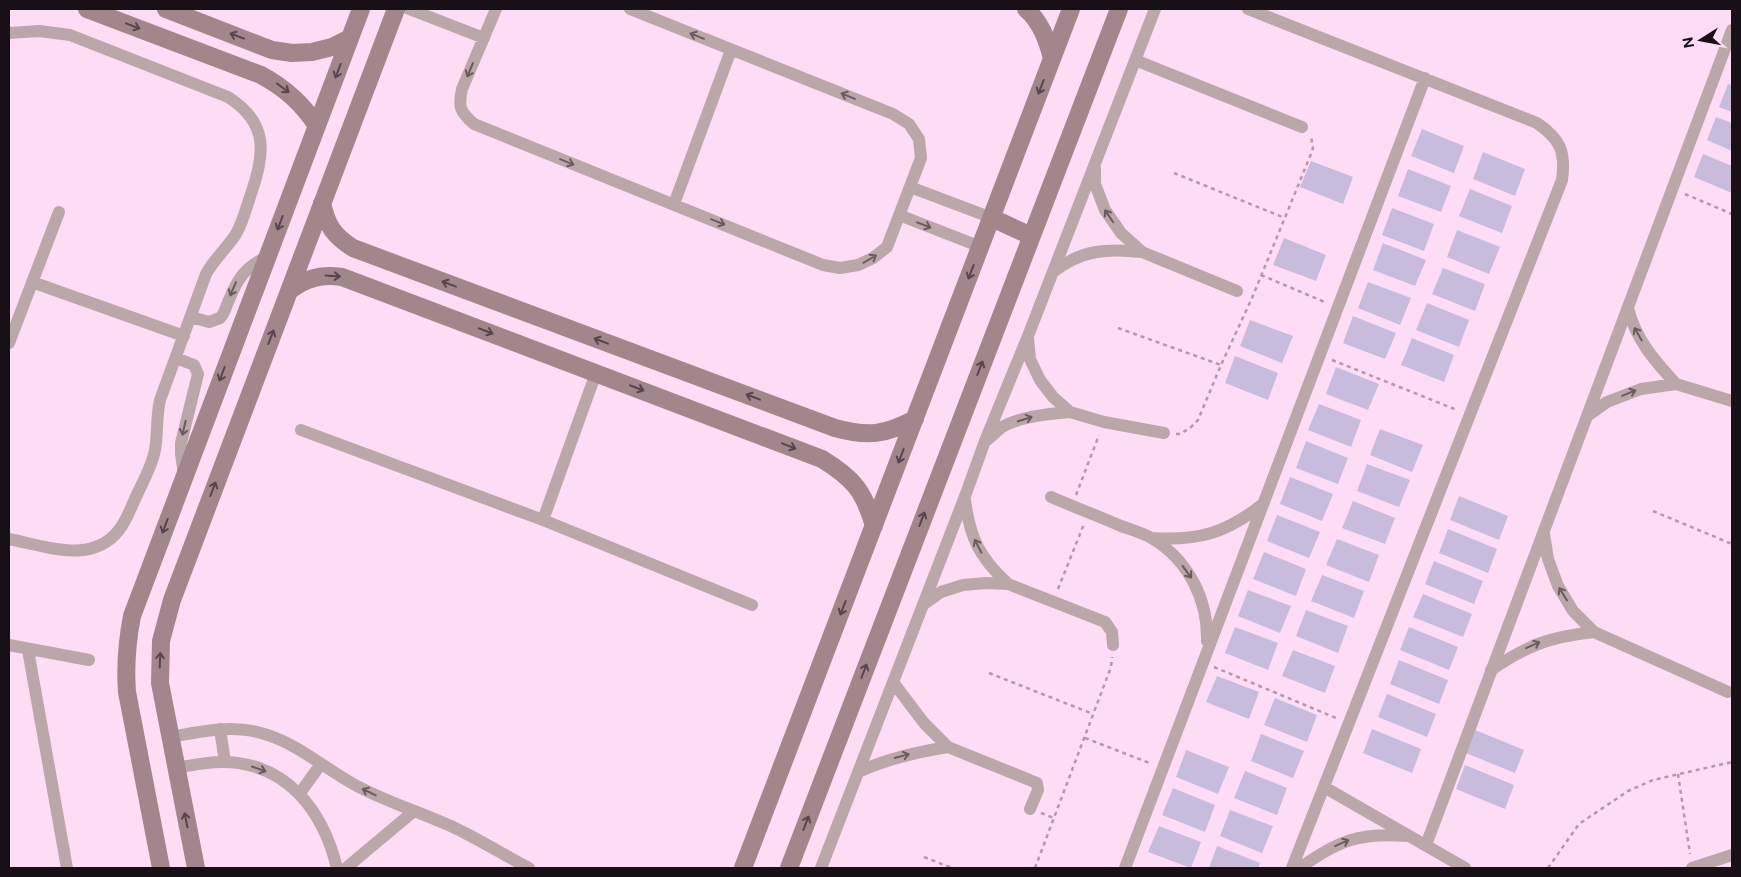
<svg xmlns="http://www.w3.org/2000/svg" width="1741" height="877" viewBox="0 0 1741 877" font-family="'Public Sans',sans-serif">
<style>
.building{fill:#c8bcdd}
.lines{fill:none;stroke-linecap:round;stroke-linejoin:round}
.path{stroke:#b199ab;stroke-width:2.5;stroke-dasharray:4 4;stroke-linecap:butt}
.street{stroke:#b9a7aa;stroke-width:12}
.secondary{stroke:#a1878c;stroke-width:18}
.oneway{stroke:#56454c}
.oneway2{stroke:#695b60}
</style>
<rect width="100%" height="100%" fill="#fcddf5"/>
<!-- building -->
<path class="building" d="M1728,84L1732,85V112L1719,107Z
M1716,117L1732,123V151L1707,140Z
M1422,129L1464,146L1454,173L1411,156Z
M1483,152L1525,169L1515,196L1473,179Z
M1703,154L1732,166V193L1694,177Z
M1311,161L1353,177L1343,204L1300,187Z
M1408,169L1451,186L1441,212L1398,196Z
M1470,189L1512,206L1502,233L1459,216Z
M1392,208L1434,224L1424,251L1382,235Z
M1457,230L1500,247L1489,274L1447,257Z
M1284,238L1326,255L1316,281L1273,265Z
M1383,243L1426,260L1415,286L1373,270Z
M1443,268L1485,284L1475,311L1432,294Z
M1368,282L1411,298L1400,325L1358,308Z
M1427,303L1469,320L1459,347L1416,330Z
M1353,316L1396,333L1385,359L1343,343Z
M1250,320L1293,336L1282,363L1240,346Z
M1412,338L1454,355L1444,382L1401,365Z
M1235,356L1278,373L1268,400L1225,383Z
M1336,367L1379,384L1368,410L1326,394Z
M1319,404L1361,420L1351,447L1308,430Z
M1380,429L1423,445L1412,472L1370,455Z
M1306,441L1348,458L1338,484L1296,468Z
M1367,464L1410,480L1399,507L1357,491Z
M1290,477L1333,494L1322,521L1280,504Z
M1459,496L1508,516L1499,540L1450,520Z
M1353,501L1395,518L1385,544L1342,528Z
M1277,515L1320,532L1309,558L1267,541Z
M1448,529L1497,549L1488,573L1439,553Z
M1337,539L1379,555L1369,582L1326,565Z
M1264,552L1306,569L1296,596L1253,579Z
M1434,561L1483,581L1474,604L1425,584Z
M1322,575L1364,591L1354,618L1311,601Z
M1248,590L1291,606L1280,633L1238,616Z
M1423,594L1472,614L1463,637L1413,617Z
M1306,610L1348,626L1338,653L1296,636Z
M1235,627L1278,643L1268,670L1225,653Z
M1409,627L1458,647L1449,670L1400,650Z
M1293,650L1335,666L1325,693L1282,676Z
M1399,660L1448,680L1439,704L1390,684Z
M1217,676L1259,692L1249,719L1206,702Z
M1387,694L1436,714L1427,737L1378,717Z
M1275,698L1317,715L1307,742L1264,725Z
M1372,729L1421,749L1412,773L1363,753Z
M1475,730L1524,750L1515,773L1466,753Z
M1261,734L1304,751L1293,778L1251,761Z
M1186,750L1229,767L1218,794L1176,777Z
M1465,765L1514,785L1505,809L1456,789Z
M1245,771L1287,788L1277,815L1234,798Z
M1173,788L1215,805L1205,832L1162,815Z
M1230,810L1273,826L1262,853L1220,836Z
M1159,826L1201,842L1191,868L1148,852Z
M1217,846L1260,863L1258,868H1209Z"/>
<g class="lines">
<!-- path -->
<path class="path" d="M1174,173L1285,218
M1685,194L1732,214
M1261,275L1327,303
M1118,328L1221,365
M1332,360L1457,410
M1176,434H1180L1190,428L1198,420L1221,365L1252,298L1311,154L1313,148L1311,136
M1076,495L1099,435
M1653,511L1732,544
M1058,589L1084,524
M1214,667L1336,718
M989,673L1093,714
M1085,738L1152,764
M1678,774L1690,854
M1041,813L1054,818
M924,857L952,868
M1035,868L1111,667L1112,657
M1548,868L1579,824L1628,791L1653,780L1732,762"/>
<!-- street -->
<path class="street" d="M409,9L484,38
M496,9L462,89C458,107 460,112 474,124L823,265L840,268L858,265L873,258L887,247L921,158L919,139L909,124L893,114L630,9
M1248,9L1537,123C1560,139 1566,151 1562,180L1292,868
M9,33L39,31L70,35L228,97C269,123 265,154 251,194C246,208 243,222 236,234C227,248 214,259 206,274L160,400C156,417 158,433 155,450C152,467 142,483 135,499C130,510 126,521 119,530C92,565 45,546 9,539
M1135,60L1302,127
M1095,168V184L1105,210L1121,233L1142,252L1237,291
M910,187L992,218
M674,204L731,50
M899,215L981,247
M1053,272C1081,250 1107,248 1142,252
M32,282L184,336
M1628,308C1636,340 1654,360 1676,384
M191,317L209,322L220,318C225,313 226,306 229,300C238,278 245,267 267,257
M1028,338L1030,359L1040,380L1053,397L1070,412L1104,422L1164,433
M9,343L59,212
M176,358L194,365L198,374L181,443V454L184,475
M1587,416L1607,402L1641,389L1676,384L1732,401
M301,430L543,520L752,605
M987,440C992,436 997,431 1002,427C1022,416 1048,414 1070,412
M1051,497C1074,507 1098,516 1121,526C1132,530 1144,533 1153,539C1189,561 1208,600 1207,641
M965,500C970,538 979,557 1008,584
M543,520L596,373
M1544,534L1548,559L1558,586L1573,611L1594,632L1728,692
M1152,538C1199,541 1226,533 1263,504
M923,605L941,592L963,585L986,583L1008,584L1105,622L1112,632L1113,645
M9,645L89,660
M28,650L67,868
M1491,670C1528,645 1549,637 1594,632
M893,682L924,723L948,747L1037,783L1038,790L1030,809
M220,729L225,762
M170,737C199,732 228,725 257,732C296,741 323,768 357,786C389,803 423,813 455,828C480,840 504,855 529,868
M176,768C192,765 207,762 222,762C287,762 323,811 337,868
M858,772C887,759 916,752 948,747
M1324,787L1465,868
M300,793L321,764
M1426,845L1732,30
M346,868L414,811
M821,868L964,499L985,441L1028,336L1155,9
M1125,868L1425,78
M1300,868C1337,841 1360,832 1407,836
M1692,868L1732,855"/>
<!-- secondary -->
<path class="secondary" d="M87,9L261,75C285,88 302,103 317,126
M166,9L272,50L292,53L312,52L332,47L350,38
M1026,9C1041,22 1047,40 1052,58
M322,203C327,226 334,236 353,248L835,428C868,437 885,435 915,419
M992,218L1031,236
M289,291C306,278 321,274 342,277L822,459C853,478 864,491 874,526
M161,868L127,692C125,666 127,642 132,616L361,9
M196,868L160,683L161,641L172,600L396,9
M743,868L1071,9
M789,868L1119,9"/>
</g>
<!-- one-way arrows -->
<defs><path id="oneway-shaft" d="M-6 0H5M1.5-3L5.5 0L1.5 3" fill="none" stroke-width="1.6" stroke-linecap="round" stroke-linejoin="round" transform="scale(1.25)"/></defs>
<g class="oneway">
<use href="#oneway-shaft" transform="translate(133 26) rotate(21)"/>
<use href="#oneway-shaft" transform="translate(237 36) rotate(-159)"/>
<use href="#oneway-shaft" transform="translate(338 71) rotate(111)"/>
<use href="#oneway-shaft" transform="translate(1041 87) rotate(111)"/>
<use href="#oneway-shaft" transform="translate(283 88) rotate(37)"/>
<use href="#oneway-shaft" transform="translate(280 223) rotate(111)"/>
<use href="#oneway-shaft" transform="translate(971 272) rotate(111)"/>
<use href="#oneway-shaft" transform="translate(333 276) rotate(4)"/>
<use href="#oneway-shaft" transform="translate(449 284) rotate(-159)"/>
<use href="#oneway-shaft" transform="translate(486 331) rotate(21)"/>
<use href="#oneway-shaft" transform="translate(271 337) rotate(-69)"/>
<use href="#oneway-shaft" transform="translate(601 341) rotate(-159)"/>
<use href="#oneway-shaft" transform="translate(980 368) rotate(-69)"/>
<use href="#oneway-shaft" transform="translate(222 374) rotate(111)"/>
<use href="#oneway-shaft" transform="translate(637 388) rotate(21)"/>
<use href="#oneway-shaft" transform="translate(753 397) rotate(-159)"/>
<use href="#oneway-shaft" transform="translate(789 446) rotate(21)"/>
<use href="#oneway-shaft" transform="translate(901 456) rotate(111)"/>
<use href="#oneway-shaft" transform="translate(213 489) rotate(-69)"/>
<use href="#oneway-shaft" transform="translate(922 519) rotate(-69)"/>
<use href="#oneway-shaft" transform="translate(165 526) rotate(111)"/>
<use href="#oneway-shaft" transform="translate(843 608) rotate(111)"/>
<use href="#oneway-shaft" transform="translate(160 660) rotate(-88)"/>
<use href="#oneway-shaft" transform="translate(864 671) rotate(-69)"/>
<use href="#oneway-shaft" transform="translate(186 820) rotate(-101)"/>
<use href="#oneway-shaft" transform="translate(806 823) rotate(-69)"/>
</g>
<g class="oneway2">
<use href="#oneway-shaft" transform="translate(697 36) rotate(-158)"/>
<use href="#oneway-shaft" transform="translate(470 70) rotate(113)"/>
<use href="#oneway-shaft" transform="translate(848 96) rotate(-158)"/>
<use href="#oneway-shaft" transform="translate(567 162) rotate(22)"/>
<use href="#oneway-shaft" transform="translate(1109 216) rotate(-124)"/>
<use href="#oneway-shaft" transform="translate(718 222) rotate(22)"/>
<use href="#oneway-shaft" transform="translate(924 225) rotate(21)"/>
<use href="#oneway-shaft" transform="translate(870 259) rotate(-30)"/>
<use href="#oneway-shaft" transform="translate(233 289) rotate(113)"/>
<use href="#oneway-shaft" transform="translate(1638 334) rotate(-120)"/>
<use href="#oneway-shaft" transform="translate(1629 393) rotate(-22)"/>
<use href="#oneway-shaft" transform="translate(1025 419) rotate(-17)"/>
<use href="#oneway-shaft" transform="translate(184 428) rotate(103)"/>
<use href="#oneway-shaft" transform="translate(978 546) rotate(-117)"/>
<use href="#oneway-shaft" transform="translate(1187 572) rotate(54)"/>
<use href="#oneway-shaft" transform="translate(1563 594) rotate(-122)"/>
<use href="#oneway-shaft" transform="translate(1533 645) rotate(-24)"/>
<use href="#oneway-shaft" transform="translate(902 756) rotate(-15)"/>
<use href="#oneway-shaft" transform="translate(259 769) rotate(19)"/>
<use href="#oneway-shaft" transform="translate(369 792) rotate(-154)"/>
<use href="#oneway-shaft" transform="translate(1342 843) rotate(-24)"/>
</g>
<!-- border -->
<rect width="1741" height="877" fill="none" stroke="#190f17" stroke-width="20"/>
<!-- north arrow -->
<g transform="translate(1701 40) rotate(259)" stroke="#fcddf5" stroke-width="4" paint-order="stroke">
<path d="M0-4L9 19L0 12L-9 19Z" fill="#190f17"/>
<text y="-8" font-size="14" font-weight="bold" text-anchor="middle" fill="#190f17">N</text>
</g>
</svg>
